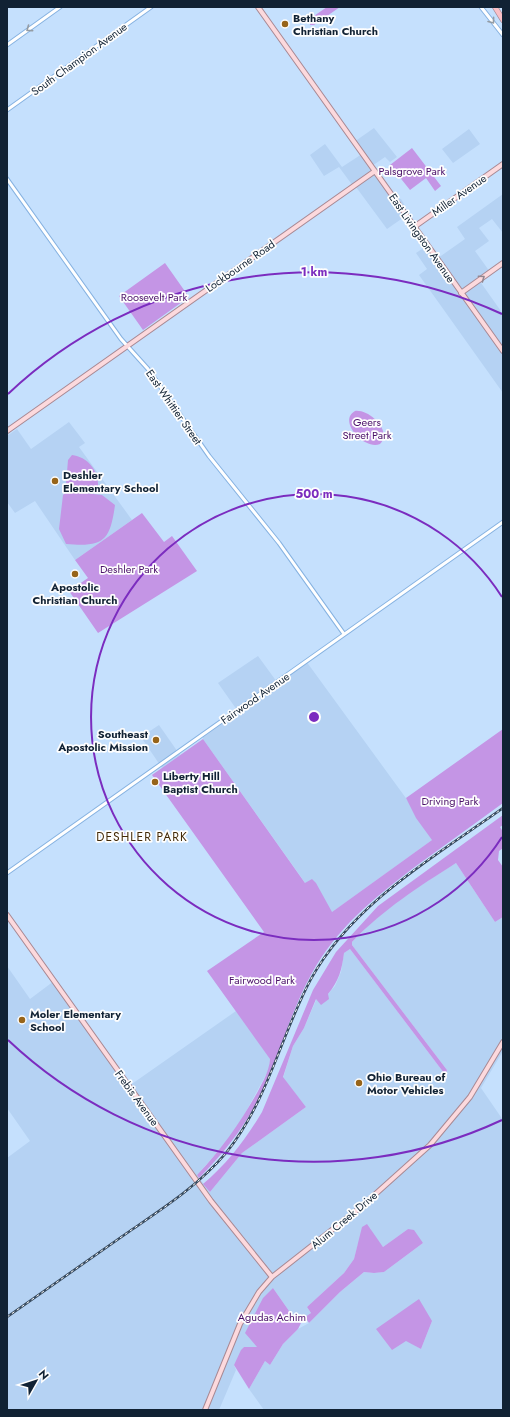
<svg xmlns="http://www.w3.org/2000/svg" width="510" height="1417" viewBox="0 0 510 1417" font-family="Jost,sans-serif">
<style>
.built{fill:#b5d2f3;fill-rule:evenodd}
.green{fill:#c495e5}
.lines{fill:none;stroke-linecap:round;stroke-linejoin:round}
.minor-casing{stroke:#86b2e1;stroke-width:5}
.major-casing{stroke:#a88994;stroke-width:6}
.highway-casing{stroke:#a88994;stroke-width:6}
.minor{stroke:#fff;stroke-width:3}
.major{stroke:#fcd9dd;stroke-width:4}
.highway{stroke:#fac0c7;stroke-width:4.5}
.rail-casing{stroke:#374a5e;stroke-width:2.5}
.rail{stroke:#fefefe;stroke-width:1;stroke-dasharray:3;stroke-linecap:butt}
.oneway{stroke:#949ca4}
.oneway2{stroke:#928791}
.ring{fill:none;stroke:#7b2cbf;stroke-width:2}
.poi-dot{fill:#976419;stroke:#fefefe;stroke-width:1.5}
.labels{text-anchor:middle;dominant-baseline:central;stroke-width:3.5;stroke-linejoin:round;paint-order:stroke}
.poi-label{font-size:11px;font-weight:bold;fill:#112234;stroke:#fefefe;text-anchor:start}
.street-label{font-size:11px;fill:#112234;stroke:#fefefe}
.park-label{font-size:11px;fill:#4b1169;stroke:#fefefe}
.neighbourhood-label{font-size:12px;letter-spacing:1px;fill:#432a07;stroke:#fefefe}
.centre{fill:#7b2cbf;stroke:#fefefe;stroke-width:2}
.ring-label{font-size:12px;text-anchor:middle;font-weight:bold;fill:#7b2cbf;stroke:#fefefe;stroke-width:3.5;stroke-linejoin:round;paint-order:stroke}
</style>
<rect width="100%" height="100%" fill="#c5e0fd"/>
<!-- built -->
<path class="built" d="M374,128L397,157L390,162L385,157L372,166L395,198L401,199L404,204L407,215L387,229L356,187L353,186L339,167L324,176L310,155L325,144L342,167L362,154L354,142Z
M469,129L480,144L453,163L442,149Z
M503,194V233L492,219L479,228L489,241L475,251L490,272L479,280L503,314V393L419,275L427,269L416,253L428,245L438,258L465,239L457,227Z
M69,422L85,443L79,447L132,520L75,560L35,501L15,513L7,502V436L17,429L31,449Z
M258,656L277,682L306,661L435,838L328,915L203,739V735L237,710L218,683Z
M159,725L180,755L162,768L141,737Z
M456,863L495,922L503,917V1051L481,1088L503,1120V1405L501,1410H264L249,1389L265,1361L270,1365L283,1344L298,1329L309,1323L340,1292L364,1272L374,1273L384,1272L423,1243L408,1229L383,1247L373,1235L370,1228L358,1244L354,1259L344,1273L307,1307L311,1313L300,1321L294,1318L273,1288L257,1348L244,1347L234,1365L236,1370L219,1410H7V1158L30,1141L7,1108V966L30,999L54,981L129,1086L236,1011L270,1058L269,1069L242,1119L227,1141L197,1175L210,1192L242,1153L306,1107L283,1078L293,1046L304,1028L317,998L328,994L335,986L341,972L344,953L350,949L444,1073H446L447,1070L352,945V942L379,915L399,899ZM432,1321L421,1349L406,1340Z"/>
<!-- green -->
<path class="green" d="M327,7H340L314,25H310L311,18Z
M412,148L441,186L435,191L426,178L410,190L390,165Z
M165,263L189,297L143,330L119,296Z
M355,411C369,409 393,431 380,444C365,451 337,421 355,411Z
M72,455C88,457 99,471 98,486L92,489L68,486L66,484L68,460Z
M68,491L102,495L115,505C110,542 103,547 66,544L59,529L63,495Z
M142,513L164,542L172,536L197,571L98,633L69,591L88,578L75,560Z
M503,729V803C473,825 442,847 412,869C373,899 336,929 312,973C290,1012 279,1058 259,1098C244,1128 223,1154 199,1178L197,1175C221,1150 240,1123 257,1093C263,1081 269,1072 270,1059L207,971L264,932L152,775L203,739L305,883L312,879L316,883L332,912L432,840L416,818L406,798Z
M503,815V825L500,827L503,832V848L499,851L498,860L503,867V917L495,922L456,863C417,888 385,908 352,942V945L447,1070L446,1073H444L350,949L344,953C342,969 339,981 328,994L329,999L321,1005L316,999L304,1028L293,1046L283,1077L306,1107L242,1153L210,1192L203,1184C227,1164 246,1139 262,1112L313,990L336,952L378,906Z
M367,1224L383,1247L408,1229L414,1230L423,1243L384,1272L374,1273L364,1272L340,1292L309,1323L305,1317L311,1313L307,1307L344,1273L354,1259L362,1227Z
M273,1288L294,1318L301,1323L298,1329L283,1344L270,1365L265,1361L249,1389L234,1365L241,1350L244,1347H257L245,1333L263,1298Z
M419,1299L432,1321L421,1349L406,1341L392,1350L376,1329Z"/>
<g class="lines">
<defs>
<path id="minor" d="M481,7L503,35
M7,45L60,7
M7,110L151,7
M7,179L121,339L148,369L209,456L279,543L344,634
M7,873L503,522"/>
<path id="major" d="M258,7L503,351
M414,227L503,164
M461,293L503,263
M7,431L375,171
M7,915L211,1201L272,1277
M205,1410L240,1324L259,1292L272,1277L361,1207L430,1145L470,1097L503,1042"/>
<path id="highway" d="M495,7L503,20"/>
</defs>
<!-- minor casing -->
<use href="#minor" class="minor-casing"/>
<!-- major casing -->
<use href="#major" class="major-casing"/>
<!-- highway casing -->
<use href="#highway" class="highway-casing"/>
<!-- minor -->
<use href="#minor" class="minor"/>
<!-- major -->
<use href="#major" class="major"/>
<!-- highway -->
<use href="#highway" class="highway"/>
<defs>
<path id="rail" d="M7,1317C47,1289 87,1261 127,1233C162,1209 198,1186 226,1153C268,1101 280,1037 311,979C353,903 434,857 503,808"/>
</defs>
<!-- rail casing -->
<use href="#rail" class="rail-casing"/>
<!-- rail -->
<use href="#rail" class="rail"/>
</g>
<!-- one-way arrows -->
<defs><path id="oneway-chevron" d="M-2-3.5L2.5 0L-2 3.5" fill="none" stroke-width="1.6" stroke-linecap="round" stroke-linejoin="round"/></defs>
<g class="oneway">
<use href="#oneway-chevron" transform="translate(492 21) rotate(53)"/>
<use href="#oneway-chevron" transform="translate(29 29) rotate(144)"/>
</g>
<use class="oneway2" href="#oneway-chevron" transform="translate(482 278) rotate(-35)"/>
<!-- distance rings -->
<g class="ring">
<path d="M502 837A223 223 0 1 1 502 597"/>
<path d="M502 1120A445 445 0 0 1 8 1040M8 394A445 445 0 0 1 502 314"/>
</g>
<!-- markers -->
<g class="poi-dot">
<circle cx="285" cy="24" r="4"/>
<circle cx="55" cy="481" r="4"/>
<circle cx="75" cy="574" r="4"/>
<circle cx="156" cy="740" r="4"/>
<circle cx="155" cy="782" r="4"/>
<circle cx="22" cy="1020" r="4"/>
<circle cx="359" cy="1083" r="4"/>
</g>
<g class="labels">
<!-- poi labels -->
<g class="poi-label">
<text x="293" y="18">Bethany<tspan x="293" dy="13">Christian Church</tspan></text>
<text x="63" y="475">Deshler<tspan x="63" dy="13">Elementary School</tspan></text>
<text x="75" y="587" text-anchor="middle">Apostolic<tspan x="75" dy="13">Christian Church</tspan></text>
<text x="148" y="734" text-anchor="end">Southeast<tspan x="148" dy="13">Apostolic Mission</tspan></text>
<text x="163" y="776">Liberty Hill<tspan x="163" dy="13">Baptist Church</tspan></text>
<text x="30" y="1014">Moler Elementary<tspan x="30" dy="13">School</tspan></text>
<text x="367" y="1077">Ohio Bureau of<tspan x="367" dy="13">Motor Vehicles</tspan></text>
</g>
<!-- street labels -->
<g class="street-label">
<text transform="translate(79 59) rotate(-36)">South Champion Avenue</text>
<text transform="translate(459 195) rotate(-35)">Miller Avenue</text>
<text transform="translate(422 238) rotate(55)">East Livingston Avenue</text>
<text transform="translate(240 266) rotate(-35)">Lockbourne Road</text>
<text transform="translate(174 407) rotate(55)">East Whittier Street</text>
<text transform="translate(255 698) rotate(-35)">Fairwood Avenue</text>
<text transform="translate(137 1098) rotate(54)">Frebis Avenue</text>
<text transform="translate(344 1220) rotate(-40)">Alum Creek Drive</text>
</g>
<!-- park labels -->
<g class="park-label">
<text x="412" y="171">Palsgrove Park</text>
<text x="154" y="297">Roosevelt Park</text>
<text x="367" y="422">Geers<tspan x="367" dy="13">Street Park</tspan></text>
<text x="129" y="569">Deshler Park</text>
<text x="450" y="801">Driving Park</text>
<text x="262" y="980">Fairwood Park</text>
<text x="272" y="1317">Agudas Achim</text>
</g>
<!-- neighbourhood labels -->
<g class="neighbourhood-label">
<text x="142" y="837">DESHLER PARK</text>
</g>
</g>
<circle cx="314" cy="717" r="6" class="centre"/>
<g class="ring-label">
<text x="314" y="276">1 km</text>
<text x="314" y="498">500 m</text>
</g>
<!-- border -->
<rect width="510" height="1417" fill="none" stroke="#112234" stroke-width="16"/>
<!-- north arrow -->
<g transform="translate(36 1381) rotate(51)" stroke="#fefefe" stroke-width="3" paint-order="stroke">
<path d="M0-3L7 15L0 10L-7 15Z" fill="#112234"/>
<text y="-6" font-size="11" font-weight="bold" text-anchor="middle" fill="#112234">N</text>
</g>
</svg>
